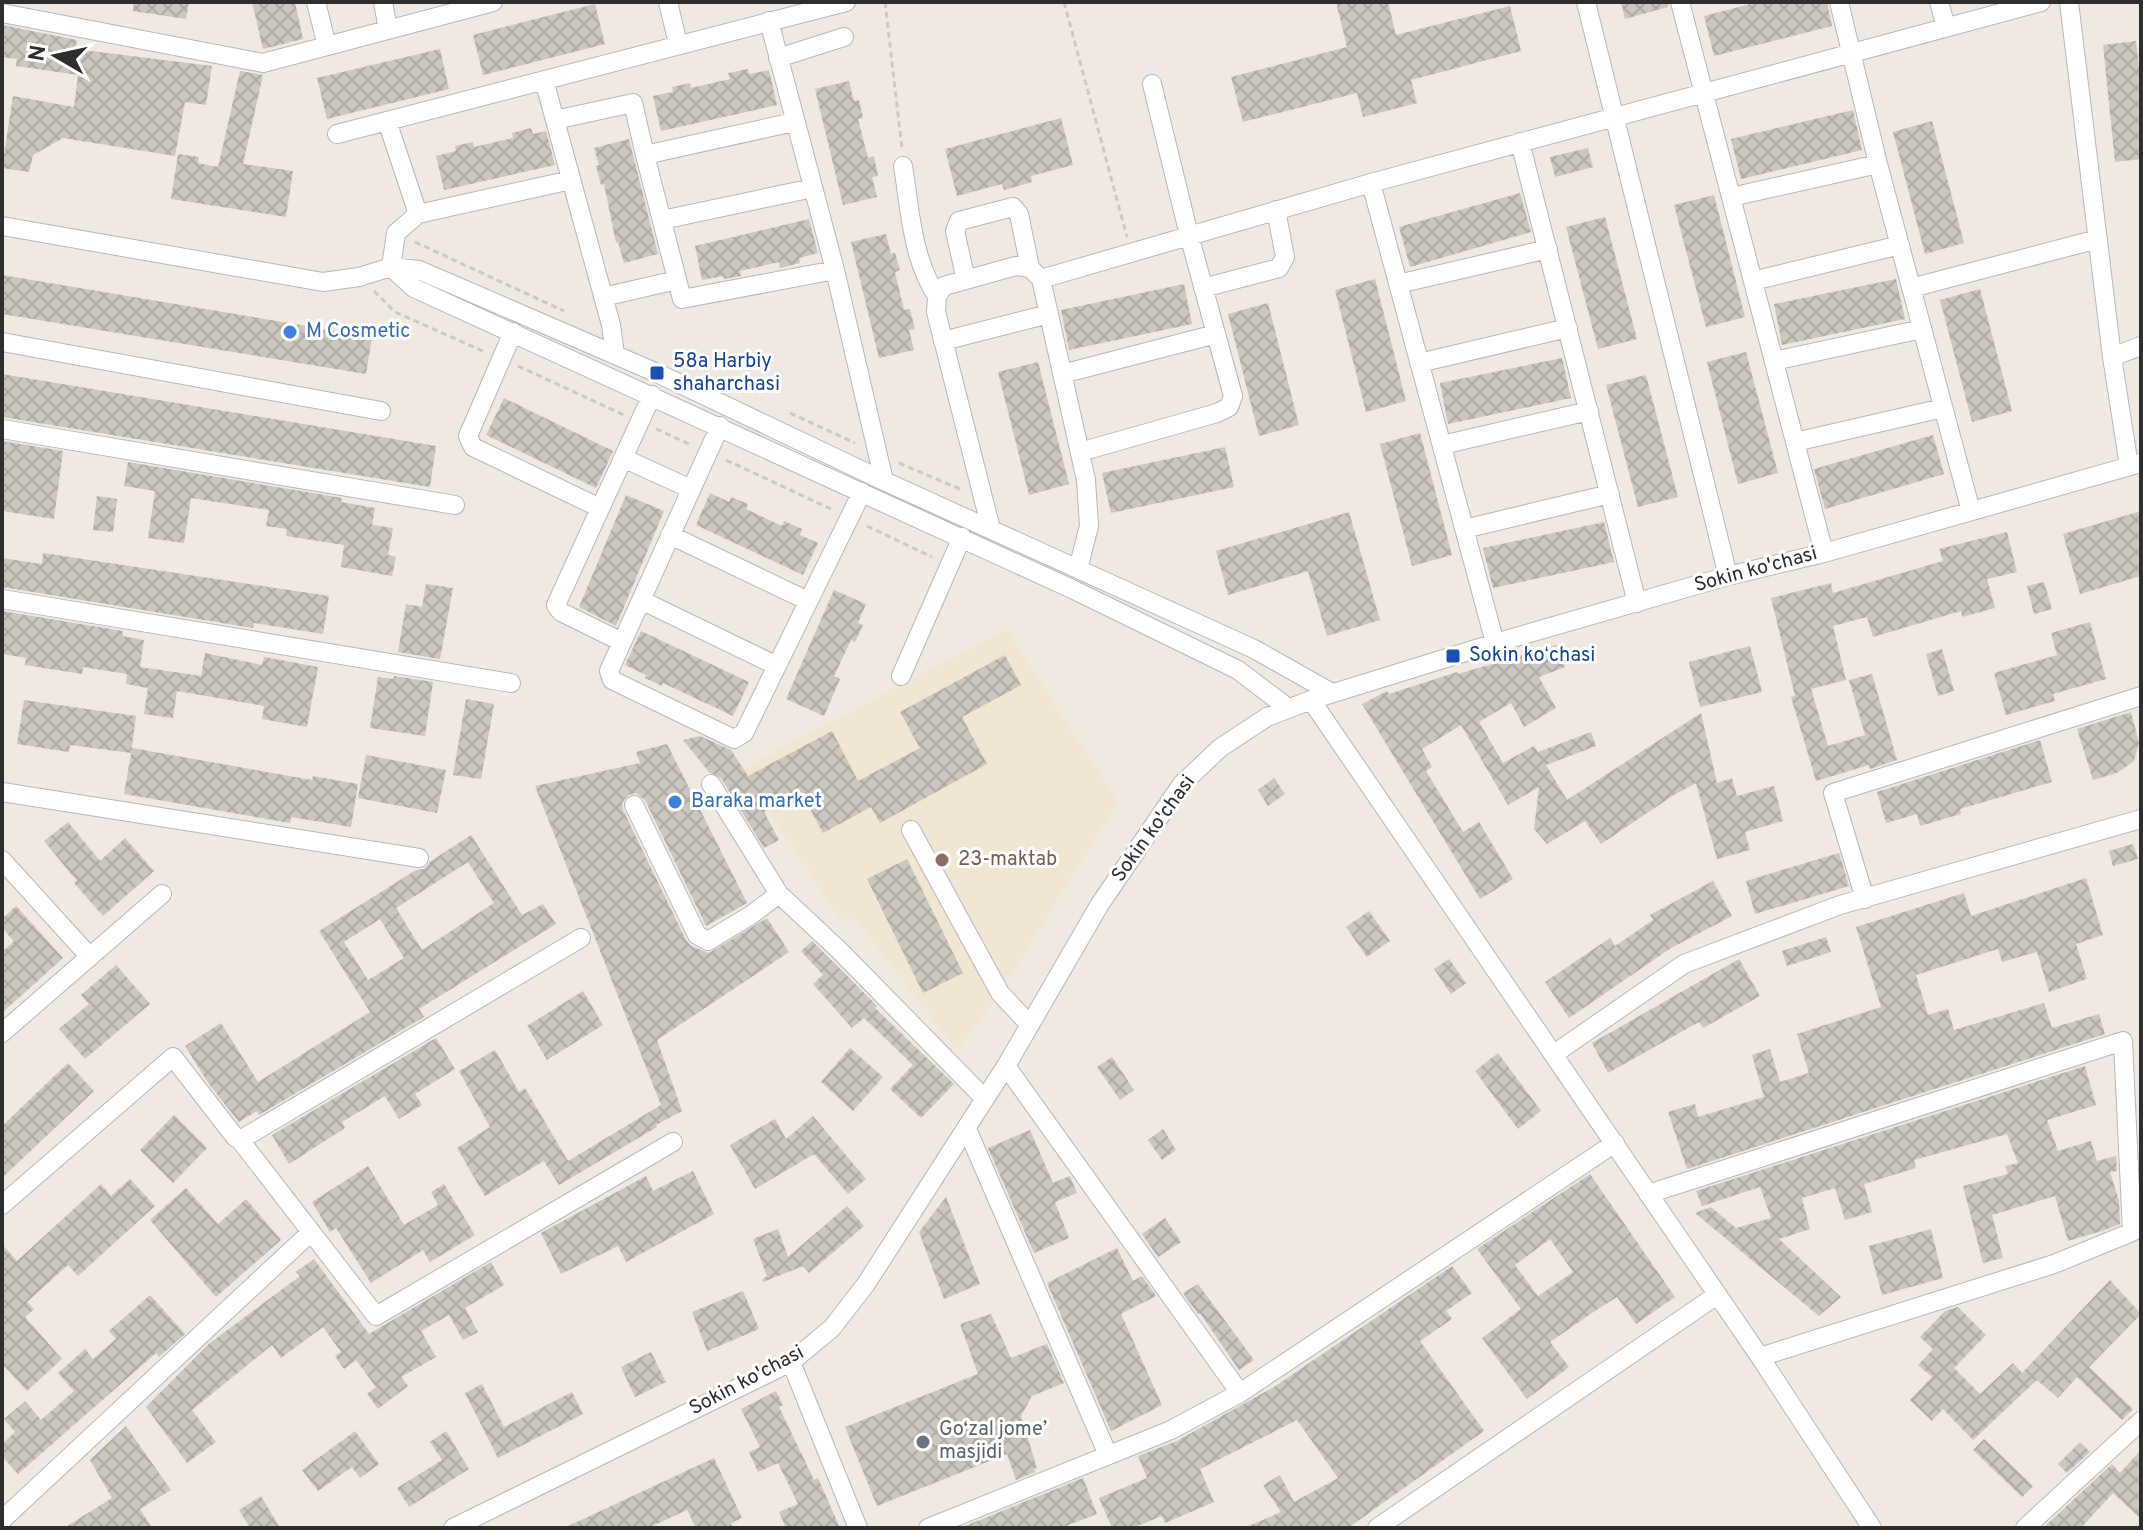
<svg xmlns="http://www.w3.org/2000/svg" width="2143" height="1530" viewBox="0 0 2143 1530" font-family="Overpass,sans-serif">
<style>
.education{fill:#f0e6d1}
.building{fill:url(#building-cross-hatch);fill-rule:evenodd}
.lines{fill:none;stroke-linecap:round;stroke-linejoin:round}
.minor-casing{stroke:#b4b7c1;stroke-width:20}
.path{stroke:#c9c9c9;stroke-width:3;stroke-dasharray:6 4;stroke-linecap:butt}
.minor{stroke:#fff;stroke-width:18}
.shop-dot{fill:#3f7fe0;stroke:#fff;stroke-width:3}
.transit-dot{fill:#1a4fb4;stroke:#fff;stroke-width:3}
.education-dot{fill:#8d6e63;stroke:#fff;stroke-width:3}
.worship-dot{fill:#6b7280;stroke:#fff;stroke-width:3}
.labels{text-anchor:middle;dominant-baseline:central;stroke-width:6;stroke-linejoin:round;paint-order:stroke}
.shop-label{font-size:20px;fill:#366cbe;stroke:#fff;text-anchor:start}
.transit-label{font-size:20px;fill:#164399;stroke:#fff;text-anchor:start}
.street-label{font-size:20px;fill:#2e2e2e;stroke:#fff}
.education-label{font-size:20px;fill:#785e54;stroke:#fff;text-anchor:start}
.worship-label{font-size:20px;fill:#5b616d;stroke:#fff;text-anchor:start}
</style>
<defs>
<pattern id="building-cross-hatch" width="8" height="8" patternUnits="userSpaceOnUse" patternTransform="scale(2)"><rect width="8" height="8" fill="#cbc7bf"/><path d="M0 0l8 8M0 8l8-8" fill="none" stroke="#afaba4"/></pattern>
</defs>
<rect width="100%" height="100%" fill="#efe9e1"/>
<!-- education -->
<path class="education" d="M1006,629L1118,802L1000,993L957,1050L855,918L841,920L742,770Z"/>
<!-- building -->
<path class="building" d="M134,2H189L186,19L133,11Z
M252,2H295L303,39L263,49Z
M1336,2H1388L1396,35L1510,6L1521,51L1411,80L1417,103L1363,117L1357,93L1243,122L1231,77L1347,47Z
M1621,2H1668V7L1625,19Z
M1758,2H1827L1832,26L1714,56L1704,16Z
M595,4L605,44L483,75L473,35Z
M2,25L77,40L75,49L212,66L206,105L185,102L175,156L63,138L33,155L29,172L2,168L13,96L74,107L78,75L16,66L17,59L2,57Z
M2136,41L2141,87V159L2115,162L2103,45Z
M440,49L449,89L327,119L317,78Z
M748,69L749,74L769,70L777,105L661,131L653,96L673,92L672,87L690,83L691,88L730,79L728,73Z
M240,71L263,75L243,164L293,171L286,217L171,199L178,154L199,157L198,163L218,167Z
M849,81L854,101L859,100L863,118L858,119L868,158L874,156L878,176L872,177L877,197L843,205L815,89Z
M1853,110L1862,150L1741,179L1731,139Z
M1061,118L1073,165L1031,176L1032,182L1004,190L1002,184L957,196L945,149Z
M1932,121L1964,243L1925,254L1893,132Z
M531,128L533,134L546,131L555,165L444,190L436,156L456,151L455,146L473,142L474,147L513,138L512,133Z
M629,139L658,254L624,263L618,242L616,243L604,184L601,185L596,166L599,165L594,148Z
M1588,148L1593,167L1555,177L1550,157Z
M1520,193L1531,232L1410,267L1399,227Z
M1714,195L1745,317L1706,327L1674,205Z
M1605,217L1637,339L1598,349L1566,227Z
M809,219L818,253L799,258L800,263L780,268L779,262L740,271L741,276L724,279L723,276L702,280L695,246Z
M886,234L891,254L895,253L900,270L895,272L904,310L910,309L915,329L909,330L914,350L879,358L851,242Z
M2,275L372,337L366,374L2,314Z
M1375,279L1406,401L1366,412L1335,290Z
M1896,279L1905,319L1782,345L1774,304Z
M1184,284L1192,324L1069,350L1061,310Z
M1980,289L2012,411L1972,422L1940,300Z
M1268,303L1299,425L1259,436L1228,314Z
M1746,352L1778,473L1738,484L1707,362Z
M1562,358L1571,398L1448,424L1440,383Z
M1038,362L1069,484L1029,495L998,372Z
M2,374L436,446L430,487L2,417Z
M1646,375L1678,497L1638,507L1606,385Z
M504,398L613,451L596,488L486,435Z
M1420,433L1452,555L1412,566L1380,444Z
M1933,435L1944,474L1825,509L1814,469Z
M2,441L63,451L54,519L2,511Z
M1225,447L1234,487L1111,513L1102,473Z
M128,462L342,498L341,502L375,508L372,525L393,528L388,555L396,557L392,576L341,567L344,545L286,536L287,529L266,526L269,510L191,498L184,543L148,538L155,491L124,486Z
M710,493L729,502L731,497L748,504L746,509L782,526L784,521L802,529L800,535L818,543L803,575L696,525Z
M626,495L664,511L616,626L579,607Z
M97,496L117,499L113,532L93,530Z
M2141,511V576L2080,594L2063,534Z
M1349,512L1380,620L1327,636L1308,571L1228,595L1216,551Z
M1604,522L1614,562L1493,588L1483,548Z
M2007,532L2017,572L1987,579L1995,608L1962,617L1961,611L1873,637L1867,617L1833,626L1846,680L1811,689L1828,746L1865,735L1849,680L1872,674L1897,760L1870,769L1869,765L1816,781L1791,697L1795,696L1771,598L1831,583L1833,593L1943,561L1939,549Z
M43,553L329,596L323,634L254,623L253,628L2,587V558L42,564Z
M2044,582L2052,609L2034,614L2027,586Z
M426,584L453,588L440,659L398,652L406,604L422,607Z
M834,590L866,604L858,623L863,625L855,642L851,640L834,676L840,679L824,716L786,699Z
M2,611L123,631L122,636L144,640L140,667L201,676L205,653L262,665L264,657L318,667L307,727L262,719L264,706L177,691L173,718L144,714L148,688L126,684L127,674L83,667L82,674L25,665L26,658L2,654Z
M2090,622L2106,679L2053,694L2055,701L2006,715L1994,673L2057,655L2051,633Z
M641,631L749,682L733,716L663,683L662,686L645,678L646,675L625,665Z
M1556,645L1565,667L1539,677L1556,708L1524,727L1511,703L1479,722L1503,763L1534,746L1538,752L1591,732L1596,746L1546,765L1567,800L1701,713L1717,783L1732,778L1737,796L1774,786L1783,821L1745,832L1750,850L1717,859L1696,783L1674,795L1601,844L1585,821L1547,844L1534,829L1539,787L1508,805L1461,725L1422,749L1432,767L1426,771L1463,832L1479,822L1513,879L1480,899L1362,704L1387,691L1389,694L1457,672L1458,674Z
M1750,646L1762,692L1700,707L1689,662Z
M1942,649L1954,691L1938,696L1926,654Z
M1005,655L1021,685L962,717L987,764L880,823L871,807L823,833L801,792L764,812L779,840L764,848L721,778L709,772L683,740L700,736L731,750L748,776L832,731L858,781L920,748L900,712Z
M394,676L433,682L425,736L370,728L378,677L393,679Z
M466,699L494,704L481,779L453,775Z
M24,700L136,716L131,753L70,745L69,752L17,744Z
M2131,712L2139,743L2134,761L2117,773L2093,780L2077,729Z
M2040,740L2052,782L1960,809L1961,814L1920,826L1917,814L1886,823L1877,792Z
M667,744L747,903L706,926L645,800L636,793L628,795L622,803L623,810L686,940L691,946L709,953L767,918L789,952L657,1040L682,1111L656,1125L657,1127L559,1185L544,1161L485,1196L457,1148L490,1127L459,1071L495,1050L519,1092L525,1088L568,1161L661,1105L535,786L640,763L636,752Z
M132,748L312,780L313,776L358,784L351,827L291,817L290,823L124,794Z
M366,755L446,770L437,813L358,798Z
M1274,778L1285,794L1268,806L1258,790Z
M68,822L100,861L125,838L154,871L103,916L74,883L77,881L44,841Z
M471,835L522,915L543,904L556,924L419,1009L424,1017L259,1115L257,1111L239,1122L209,1084L185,1046L221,1023L258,1082L370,1012L319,931L416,870L424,869L431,861ZM468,862L494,903L422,950L396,908ZM380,919L404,958L368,980L344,942Z
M2133,844L2138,859L2113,866L2109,851Z
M1839,853L1849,886L1755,914L1746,881Z
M907,859L963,973L923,993L867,879Z
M2086,878L2103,935L2076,944L2087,979L2049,992L2037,952L2002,962L1998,949L1916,975L1928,1015L1948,1009L1954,1030L2044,1003L2052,1028L2099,1014L2105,1034L1687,1169L1668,1112L1695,1104L1698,1117L1764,1097L1752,1055L1770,1049L1780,1082L1809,1073L1797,1034L1881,1007L1856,927L1964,893L1971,916Z
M1713,881L1732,916L1671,948L1569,1018L1545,982L1610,938L1615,946L1653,920L1650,915Z
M16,906L63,958L2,1013V952L14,941L2,928V919Z
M1369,911L1390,941L1367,957L1346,927Z
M1826,937L1831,952L1787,966L1782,951Z
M812,941L877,1006L875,1008L954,1084L921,1118L890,1089L913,1065L864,1018L852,1028L813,984L823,975L801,951Z
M1449,959L1466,983L1451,994L1434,969Z
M1739,959L1760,996L1703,1028L1699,1022L1608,1073L1592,1043Z
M116,965L150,1004L85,1059L59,1029L89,1004L81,995Z
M583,991L603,1025L547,1060L527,1026Z
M436,1038L455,1069L415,1094L422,1105L399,1119L385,1096L342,1122L345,1128L289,1164L272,1135Z
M850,1048L883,1077L853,1111L821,1082Z
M1498,1053L1541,1111L1518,1129L1475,1071Z
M1112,1057L1134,1090L1120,1100L1097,1067Z
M68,1063L94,1091L2,1178V1126Z
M2085,1066L2096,1105L2047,1120L2058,1151L2091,1141L2097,1161L2116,1156L2117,1171L2110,1172L2119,1201L2120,1224L2105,1230L2068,1241L2055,1196L1992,1215L2003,1258L1983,1263L1963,1186L2008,1174L2005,1166L2018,1163L2007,1134L1914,1160L1916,1168L1864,1184L1872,1212L1845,1220L1835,1188L1802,1198L1810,1229L1779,1239L1841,1297L1819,1316L1695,1213L1711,1207L1736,1228L1771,1218L1760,1187L1702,1206L1696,1191Z
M174,1115L207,1148L173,1183L140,1150Z
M813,1116L866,1179L848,1194L814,1154L755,1189L730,1145L775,1119L786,1139Z
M1163,1129L1176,1150L1162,1160L1148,1140Z
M1030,1130L1053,1183L1070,1176L1077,1193L1055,1202L1069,1238L1034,1253L988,1148Z
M368,1166L404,1225L438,1205L431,1192L444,1184L475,1235L430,1262L423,1250L371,1283L336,1228L330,1232L312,1202Z
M693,1171L714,1214L626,1262L618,1246L561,1274L541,1233L646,1176L653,1191Z
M1590,1174L1675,1297L1636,1324L1617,1297L1598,1309L1550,1342L1569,1367L1527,1399L1482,1338L1521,1309L1477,1249ZM1550,1239L1573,1272L1538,1296L1515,1265Z
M130,1179L155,1206L78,1276L68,1265L27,1302L34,1309L25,1317L62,1359L27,1391L2,1364V1244L17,1261L101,1184L111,1196Z
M186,1188L218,1224L246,1199L281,1240L216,1297L150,1220Z
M946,1197L980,1284L944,1299L919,1232Z
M847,1206L864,1226L809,1273L803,1266L763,1282L762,1280L767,1276L753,1239L778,1229L788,1257Z
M1165,1218L1181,1242L1158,1257L1142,1234Z
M1931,1229L1943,1278L1882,1295L1869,1246Z
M1117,1248L1133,1281L1142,1276L1156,1296L1121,1314L1162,1405L1111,1431L1047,1283Z
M314,1259L369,1334L491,1262L504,1285L465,1308L478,1332L463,1340L449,1315L421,1331L436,1357L401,1377L408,1386L378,1409L367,1394L376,1387L356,1360L344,1369L335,1356L341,1352L323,1327L281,1358L272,1345L192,1410L216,1442L187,1463L146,1407L210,1343L300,1276L296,1272Z
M1452,1266L1472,1293L1446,1311L1452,1319L1420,1341L1484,1431L1348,1528H1244L1281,1512L1263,1485L1280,1475L1294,1502L1338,1478L1297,1420L1200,1469L1214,1502L1165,1523L1162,1516L1132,1528H1112L1099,1498L1147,1478L1138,1456L1177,1441L1274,1387Z
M2110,1280L2141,1314L2089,1367L2133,1409L2122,1420L2077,1377L2058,1398L2037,1380L1973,1440L1943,1409L1932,1421L1910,1400L1932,1377L1918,1365L1933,1349L1920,1337L1945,1311L1958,1307L1986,1335L1954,1368L1980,1394L2013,1363L2022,1373Z
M1198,1284L1254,1360L1239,1370L1200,1313L1198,1314L1183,1293Z
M743,1291L759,1329L707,1351L692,1312Z
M150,1295L185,1334L159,1357L156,1353L18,1474L2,1456V1444L15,1432L4,1419L25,1401L41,1420L74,1391L58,1373L85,1349L93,1359L116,1339L109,1331Z
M991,1314L1011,1358L1047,1344L1064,1383L1032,1396L1021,1416L1037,1468L1034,1469L1035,1472L1016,1480L1007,1454L877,1506L845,1427L978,1374L960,1324Z
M651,1352L666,1382L635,1397L621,1367Z
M482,1384L504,1427L572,1392L583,1414L498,1458L465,1393Z
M776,1391L783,1405L779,1407L814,1480L818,1478L840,1528H786L779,1512L798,1504L778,1463L758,1472L749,1452L760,1447L741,1409Z
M126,1426L171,1490L140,1509L152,1528H64L112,1498L90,1460Z
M355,1431L379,1464L360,1478L352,1467L318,1491L302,1470Z
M446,1431L469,1469L409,1507L397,1488L442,1460L430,1442Z
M1984,1439L2033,1486L2022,1497L1973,1450Z
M2080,1442L2090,1452L2067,1473L2058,1464Z
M2141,1450V1519L2113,1493L2081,1528H2043L2112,1464L2120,1473Z
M714,1458L742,1518L731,1523L733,1528H696L687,1510L648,1528H564Z
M1083,1478L1097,1514L1061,1528H960Z
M261,1496L280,1528H250L239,1510Z"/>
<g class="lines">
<defs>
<path id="minor" d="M316,2L327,46
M383,2L388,30
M668,2L678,44
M1586,2L1728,576
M1680,2L1824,553
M1839,2L1878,164L1971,511
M1939,2L1946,27
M2069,2L2112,357L2129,466
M2,13L263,63L493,2
M769,21L835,270L884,481
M778,58L844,37
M544,80L611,325L615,354
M555,120L633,103L645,155
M387,121L418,214L571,180
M794,122L645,155L682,299L835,270
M337,134L846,2
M1520,142L1637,603
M903,166C910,209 912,259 937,296
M1371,183L1495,643
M1731,197L1878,164
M662,220L813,188
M2,226L323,282L359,277L391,267L419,270L657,373L884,481L1254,649L1332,693
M391,267L414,288L1072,589L1238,670L1288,708
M391,267L396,233L418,214
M966,280L955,231L959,221L1013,207L1019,214L1030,268
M1753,281L1900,245
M1398,284L1548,249
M1203,288L1279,268L1285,257L1276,210
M1911,288L2098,239
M603,297L677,280
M513,332L468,436L473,447L600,508
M943,341L1049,314
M2,342L381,411
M2112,357L2141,346
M1774,361L1922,329
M1419,363L1568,328
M1062,374L1216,334
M720,426L609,671L612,680L734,739L744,733L862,492
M2,429L455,505
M1795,442L1943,408
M1442,445L1589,411
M1080,452L1217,413L1229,407L1233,396L1189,235L1152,84
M623,458L691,489
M991,529L936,312L937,296L944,286L1016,266L1030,268L1041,279
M1464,529L1610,494
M670,535L808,601
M1078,569L1089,526L1086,480L1041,279L1371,183L2041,2
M2,599L511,683
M641,600L777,666
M622,642L561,612L556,605L652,395
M901,676L962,537
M1311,700L1760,1357L1872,1528
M711,784L779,894L840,951L985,1099
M2,792L419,858
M634,805L697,935L708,941L751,915L779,894
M911,830L1000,993L1030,1025
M2,860L90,957
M1865,899L1833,793L2141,696
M581,938L240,1140L376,1316L673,1142
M2,1033L162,894
M1554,1054L1684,964L1840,905L2141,819
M1006,1066L1240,1393
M967,1129L1108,1455
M1648,1194L2123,1041L2132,1232L2054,1264L1760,1357
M2,1205L173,1057L235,1137L240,1140
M791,1362L858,1528
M2,1520L310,1233
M453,1528L791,1362L832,1328L866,1284L1006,1066L1100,904L1182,784L1220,748L1267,717L1311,700L1495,643L1728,576L1824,553L2141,463
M928,1528L1171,1430L1240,1393L1615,1143
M1377,1528L1717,1295
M2025,1528L2141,1421"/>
</defs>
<!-- minor casing -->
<use href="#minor" class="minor-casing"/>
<!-- path -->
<path class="path" d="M885,2L902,149
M1064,2L1127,237
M415,242L564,311
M374,291L395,312L485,352
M518,366L624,415
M790,413L855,443
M656,429L689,444
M726,460L831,509
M899,463L962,490
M867,526L932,557"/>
<!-- minor -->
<use href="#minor" class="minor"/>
</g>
<!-- markers -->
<g class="shop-dot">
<circle cx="290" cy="332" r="8"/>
<circle cx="675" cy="802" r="8"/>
</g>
<g class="transit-dot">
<rect x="649" y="365" width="16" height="16" rx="4"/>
<rect x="1445" y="648" width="16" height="16" rx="4"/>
</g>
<circle class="education-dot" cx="942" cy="860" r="8"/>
<circle class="worship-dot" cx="923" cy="1442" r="8"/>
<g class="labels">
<!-- shop labels -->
<g class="shop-label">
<text x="306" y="332">M Cosmetic</text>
<text x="691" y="802">Baraka market</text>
</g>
<!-- transit labels -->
<g class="transit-label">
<text x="673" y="362">58a Harbiy<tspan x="673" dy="23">shaharchasi</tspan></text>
<text x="1469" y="656">Sokin koʻchasi</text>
</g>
<!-- street labels -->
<g class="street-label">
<text transform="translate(1756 570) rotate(-15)">Sokin ko'chasi</text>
<text transform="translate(1154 829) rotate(-54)">Sokin ko'chasi</text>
<text transform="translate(747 1381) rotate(-28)">Sokin ko'chasi</text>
</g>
<!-- education labels -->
<g class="education-label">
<text x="958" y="860">23-maktab</text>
</g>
<!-- worship labels -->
<g class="worship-label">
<text x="939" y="1430">Go‘zal jome’<tspan x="939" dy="23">masjidi</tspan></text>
</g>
</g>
<!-- border -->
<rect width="2143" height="1530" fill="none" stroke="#2e2e2e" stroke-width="8"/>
<!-- north arrow -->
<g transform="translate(56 56) rotate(279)" stroke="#ffffff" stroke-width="6" paint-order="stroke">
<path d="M0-6L14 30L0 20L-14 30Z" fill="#2e2e2e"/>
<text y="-12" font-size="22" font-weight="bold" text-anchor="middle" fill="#2e2e2e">N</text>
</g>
</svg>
